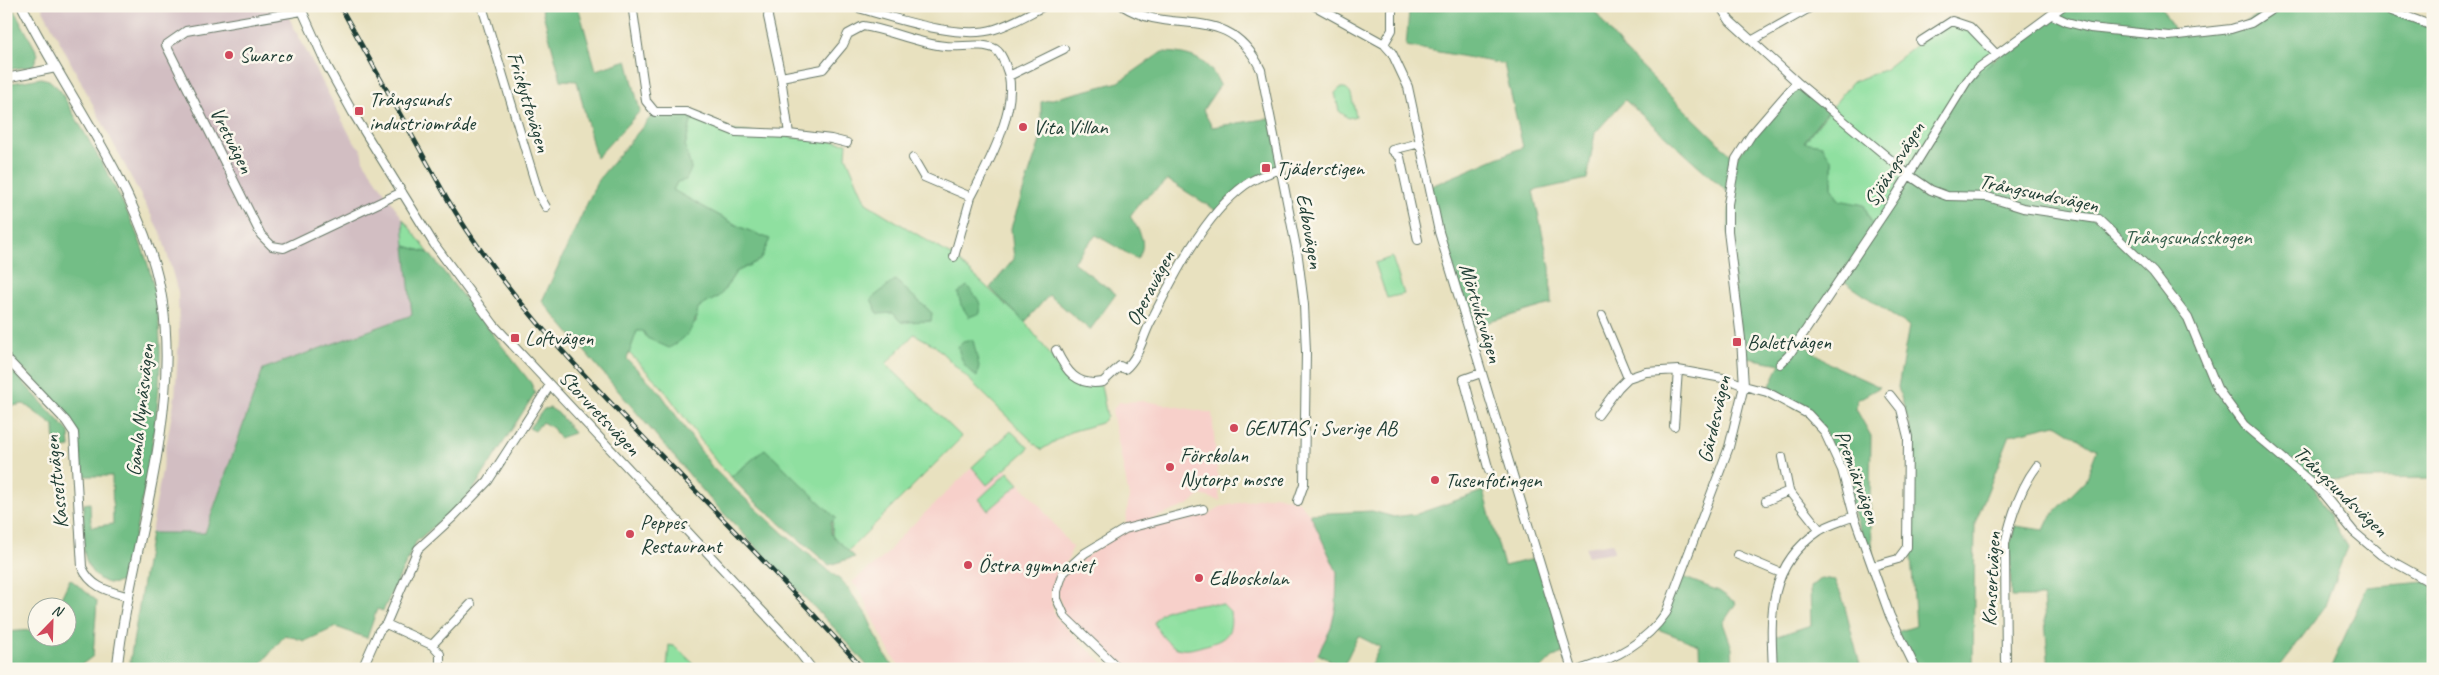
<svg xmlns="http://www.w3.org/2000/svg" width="2439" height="675" viewBox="0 0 2439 675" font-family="Caveat,sans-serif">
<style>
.built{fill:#f7d0ca}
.industrial{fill:#d2bec2}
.green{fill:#8fe0a0;stroke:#578e6a;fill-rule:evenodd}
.forest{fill:#73be86;stroke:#497e5d}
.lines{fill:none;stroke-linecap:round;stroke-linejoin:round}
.minor-casing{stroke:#657665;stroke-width:10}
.tertiary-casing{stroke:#657665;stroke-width:11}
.minor{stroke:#fff;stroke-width:8}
.tertiary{stroke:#fff;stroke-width:9}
.rail-casing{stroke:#1f3d34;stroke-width:4.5}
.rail{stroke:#fbf7ec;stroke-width:2.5;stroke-dasharray:8;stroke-linecap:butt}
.poi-dot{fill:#d1495b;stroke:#fbf7ec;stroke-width:2}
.labels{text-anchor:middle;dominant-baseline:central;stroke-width:5;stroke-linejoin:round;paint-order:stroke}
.poi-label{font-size:21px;fill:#1f3d34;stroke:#fbf7ec;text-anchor:start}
.street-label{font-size:21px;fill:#1f3d34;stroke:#fbf7ec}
.park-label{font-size:21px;fill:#355e4a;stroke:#fbf7ec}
</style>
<rect width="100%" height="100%" fill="#fbf7ec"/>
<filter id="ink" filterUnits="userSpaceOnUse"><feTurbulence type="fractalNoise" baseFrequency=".02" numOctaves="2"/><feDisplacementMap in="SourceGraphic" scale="10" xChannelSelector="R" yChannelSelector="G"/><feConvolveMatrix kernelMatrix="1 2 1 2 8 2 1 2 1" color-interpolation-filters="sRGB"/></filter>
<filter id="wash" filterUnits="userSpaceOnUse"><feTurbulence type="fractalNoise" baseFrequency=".0096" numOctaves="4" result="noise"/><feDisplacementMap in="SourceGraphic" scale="20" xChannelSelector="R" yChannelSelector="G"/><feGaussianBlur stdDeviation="1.12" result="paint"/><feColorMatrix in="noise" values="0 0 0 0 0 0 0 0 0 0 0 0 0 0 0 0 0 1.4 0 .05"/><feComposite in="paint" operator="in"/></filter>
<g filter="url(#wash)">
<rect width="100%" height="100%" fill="#e8e1bf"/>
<!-- built -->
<path class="built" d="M1145,401L1212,413L1220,501L1201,495L1188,505L1128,528L1209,514L1220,507L1275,495L1298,501L1310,514L1337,572L1336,606L1331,628L1318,654L1306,669H1119L1065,617L1057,591L1063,573L1125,529L1129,496L1112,411L1119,402Z
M983,457H986L1008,472L1035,500L1072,547L1069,558L1057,573L1051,592L1052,606L1057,619L1109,669H901L889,651L860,591L852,582L885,556L901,536Z"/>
<!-- industrial -->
<path class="industrial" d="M41,6H283L353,141L361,149L363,160L403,219L412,315L263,369L204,534L151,533L175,396L179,338L178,292L162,236Z
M1613,543L1614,552L1587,556L1586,547Z"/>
<!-- green -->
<path class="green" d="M1952,21L1970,27L1996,54L1874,228L1864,205L1839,201L1832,187V161L1804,143L1852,82L1884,70L1921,41Z
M1340,88H1345L1351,94L1356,116L1348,118L1339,111L1335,93Z
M693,114L727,130L847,143L846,156L866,203L954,257L1025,322L1069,379L1084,384L1101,385L1107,417L1101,423L1070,432L1041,450L934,345L914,334L886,364L962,437L848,551L832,535L833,517L765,449L731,477L718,464L663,388L629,353L637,331L696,322L697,308L720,296L736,272L760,260L769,239L740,227L673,190L677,182L691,169L685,146ZM895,280L932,313L930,321L901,322L893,313Z
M403,219L429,253L405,246Z
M1392,257L1404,294L1387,298L1375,263Z
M1011,431L1029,448L987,485L972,467Z
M1008,472L1019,484L988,511L979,499Z
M1206,603L1223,605L1230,612C1234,636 1223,641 1202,646C1193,649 1183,651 1175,647C1165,642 1160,633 1154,623C1162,604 1188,607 1206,603Z
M669,645L676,647L699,669H667Z"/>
<!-- forest -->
<path class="forest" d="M6,6H12L38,54L33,66L6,70Z
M541,6H578L596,70L627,60L640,111L596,158L577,81L561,80Z
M1467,6H1591L1624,50L1735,159L1797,82L1829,109L1804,142L1822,145L1832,161V187L1839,200L1864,205L1874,228L1799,341L1832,365L1880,387L1857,400L1856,409L1871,436L1870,497L1873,566L1825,431L1808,414L1767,392L1780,364L1743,357L1728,231L1730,194L1625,100L1595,133L1587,179L1533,191L1550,267L1551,304L1468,328L1429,187L1523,147L1504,64L1406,46L1409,13Z
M2063,6H2161L2176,34L2231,29L2277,6H2378L2433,26V478L2310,480L2347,547L2324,608L2278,669H2049L2043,597H2011L2010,544L2015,526L2044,530L2050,517L2085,481L2097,450L2056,424L2010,435L1975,523L1973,669H1916L1897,632L1916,626L1910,542V427L1898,387L1909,326L1845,282L1967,81Z
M1162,52C1190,53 1208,58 1220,85L1203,110L1212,127L1271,118L1281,169L1260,176L1217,211L1168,180L1141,201L1130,216C1139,231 1149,243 1137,259L1096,235L1073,262L1116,294L1090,330L1049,295L1025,322L990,288L1014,259L1011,228L1041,138V102L1119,82Z
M41,78L49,80L60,90C91,146 129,203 148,265C178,361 145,482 126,579C119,583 113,585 105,582C76,569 84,530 84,504L90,503L91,527L113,524L112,476H82L78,432L29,374L6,355V84Z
M655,112L693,114L685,146L691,169L686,180L677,182L673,190L740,227L770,239L760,260L736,272L720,296L698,308C695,328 687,338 669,348L647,338L643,331H637L627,359L659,391L712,467L726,481L784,534L844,583L866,614L884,653L894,669H870L838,632L710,499L542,301L598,180Z
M405,246L429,253L531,383L535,393L475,487L467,497L416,542L383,611L377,609L367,638L336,627L305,641L285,635L257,669H130V661L151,533H205L263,369L412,315Z
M895,280L932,313L931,321L901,322L893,313L878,314L871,299Z
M967,286C975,296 982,300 980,313L969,317L961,305L958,293Z
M973,340L979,366L977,377C965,369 961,360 958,347L963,342Z
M6,364L69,432L70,447L55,449L54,426L24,404L6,407Z
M550,408L558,413L574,433L559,438L553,428L542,422L535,431L529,428L544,409Z
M765,449L836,518L831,522V534L855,557L829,565L752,499L731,477Z
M1483,491L1504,566L1538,558L1566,652L1553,657L1541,669H1369L1380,647L1358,636L1343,667L1318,654L1331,628L1336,606L1337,572L1310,514L1372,511L1394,517L1417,514Z
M1680,576L1719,591L1736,603L1723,623L1732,648L1733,669H1700L1699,645L1655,628Z
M1821,578L1834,580L1842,596L1861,669L1773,668L1771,638L1811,625L1810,587Z
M70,579L97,601L93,656L76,669H6V632L32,630L37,624L38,638H68V608L52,607L61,598Z
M2425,582L2433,586V669H2330L2367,587Z"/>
</g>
<g filter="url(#ink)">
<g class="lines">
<defs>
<path id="minor" d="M300,6L327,66L353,113L434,244L494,325L792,643L812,669
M482,6L539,195L546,207
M851,6C889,16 958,41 995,29C1012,24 1028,14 1044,6
M1123,6C1173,38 1228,0 1261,70L1298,257L1304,305L1306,352L1304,484L1298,501
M1315,6L1384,44L1392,53L1408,87L1439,232L1572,669
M1720,6L1730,21L1797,82L1909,175L1931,190L1947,196L1988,197L2023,208L2098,219L2153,272L2188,318L2217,388L2244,425L2320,490L2354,532L2381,555L2433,584
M2378,6L2433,26
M302,11L186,31L166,45L261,235L272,246L284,248L402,192
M633,11L646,101L655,112H686L736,132L789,134L781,77L768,17L769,6
M2052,15L2067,22L2090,28L2169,36L2231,29L2251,23L2277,6
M1753,40L1813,6
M1921,41L1952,21L1970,27L1996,54
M1384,44L1392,30V6
M781,77L823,69L843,45L848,34L863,26C891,30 915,43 945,46C960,48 981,42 995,49C1003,54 1006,67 1009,76L1064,49
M6,78L56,68
M789,134L831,139L847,143
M913,158L924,177L971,197C988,164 1016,114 1009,76
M1418,240L1400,157L1392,150L1420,143
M954,257L971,197
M1602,316L1628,378
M1056,350C1066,371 1077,387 1103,382L1120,366L1125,369C1139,357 1142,339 1150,323C1173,277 1204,215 1245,185C1256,177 1268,173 1281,169
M6,358L66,421L74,433L82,567C91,588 109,591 129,597
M1780,364L1789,355L1895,197L1967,81L1977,69L2063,6
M1481,373L1464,379L1489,471
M1598,415L1618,388L1628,378L1646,372L1678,370L1728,379L1744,386L1767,392L1808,414L1824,431L1842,470L1854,516L1890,616L1916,669
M1674,426L1678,370
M1782,457L1789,491L1820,530
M1766,501L1789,491
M1738,555L1781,573
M1873,566L1898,559L1907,547L1908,437L1901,409L1890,395
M471,604L432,645L386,624L418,549L453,517L488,481L550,385
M432,645L440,654V669
M362,669L379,631L386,624
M1119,669L1065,617L1057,599V591L1063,573L1085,553L1125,529L1203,509
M1582,669C1616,658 1645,643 1666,613L1729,447L1744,386L1741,339L1728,231V204L1736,159L1752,134L1797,82
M1773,669C1770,614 1768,565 1819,531C1829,524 1843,521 1854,516
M2006,669L2005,544C2011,517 2020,488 2037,466"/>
<path id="tertiary" d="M22,6C64,90 122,165 151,254C195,385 131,537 117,669"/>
</defs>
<!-- minor casing -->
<use href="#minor" class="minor-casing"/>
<!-- tertiary casing -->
<use href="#tertiary" class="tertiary-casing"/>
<!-- minor -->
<use href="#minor" class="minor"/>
<!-- tertiary -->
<use href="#tertiary" class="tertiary"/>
<defs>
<path id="rail" d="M340,6L448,200C503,292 576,367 650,444C722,518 795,592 863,669"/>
</defs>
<!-- rail casing -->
<use href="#rail" class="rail-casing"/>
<!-- rail -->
<use href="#rail" class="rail"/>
</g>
</g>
<!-- markers -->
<g class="poi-dot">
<circle cx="229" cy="55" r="5"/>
<rect x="354" y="106" width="10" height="10" rx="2.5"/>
<circle cx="1023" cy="127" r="5"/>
<rect x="1261" y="163" width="10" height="10" rx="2.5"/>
<rect x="510" y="333" width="10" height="10" rx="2.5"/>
<rect x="1732" y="337" width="10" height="10" rx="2.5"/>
<circle cx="1234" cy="428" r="5"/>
<circle cx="1170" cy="467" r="5"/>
<circle cx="1435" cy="480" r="5"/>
<circle cx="630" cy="534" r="5"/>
<circle cx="968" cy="565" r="5"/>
<circle cx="1199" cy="578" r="5"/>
</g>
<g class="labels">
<!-- poi labels -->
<g class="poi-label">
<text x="239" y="55">Swarco</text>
<text x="369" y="99">Trångsunds<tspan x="369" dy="24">industriområde</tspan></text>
<text x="1033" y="127">Vita Villan</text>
<text x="1276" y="168">Tjäderstigen</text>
<text x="525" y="338">Loftvägen</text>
<text x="1747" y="342">Balettvägen</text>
<text x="1244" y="428">GENTAS i Sverige AB</text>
<text x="1180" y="455">Förskolan<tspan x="1180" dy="24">Nytorps mosse</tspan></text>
<text x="1445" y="480">Tusenfotingen</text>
<text x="640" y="522">Peppes<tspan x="640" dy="24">Restaurant</tspan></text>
<text x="978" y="565">Östra gymnasiet</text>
<text x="1209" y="578">Edboskolan</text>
</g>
<!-- street labels -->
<g class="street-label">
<text transform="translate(529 102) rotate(73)">Friskyttevägen</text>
<text transform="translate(232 140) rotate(63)">Vretvägen</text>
<text transform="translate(1894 164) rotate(-58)">Sjöängsvägen</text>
<text transform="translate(2039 193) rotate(12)">Trångsundsvägen</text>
<text transform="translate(1310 231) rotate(80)">Edbovägen</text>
<text transform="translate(1150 288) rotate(-62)">Operavägen</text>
<text transform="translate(1481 313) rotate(73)">Mörtviksvägen</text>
<text transform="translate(140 410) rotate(-84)">Gamla Nynäsvägen</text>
<text transform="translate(600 413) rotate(47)">Storvretsvägen</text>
<text transform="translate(1714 419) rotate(-77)">Gärdesvägen</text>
<text transform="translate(1858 477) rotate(70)">Premiärvägen</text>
<text transform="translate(56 482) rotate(-96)">Kassettvägen</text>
<text transform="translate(2341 491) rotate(44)">Trångsundsvägen</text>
<text transform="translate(1991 579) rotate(-87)">Konsertvägen</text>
</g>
<!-- park labels -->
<g class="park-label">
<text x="2188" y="237">Trångsundsskogen</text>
</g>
</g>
<!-- margin -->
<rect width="2439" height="675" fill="none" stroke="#fbf7ec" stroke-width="25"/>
<!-- north arrow -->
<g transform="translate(52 622) rotate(23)"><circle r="24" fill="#fbf7ec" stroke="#a3ada2"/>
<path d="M0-4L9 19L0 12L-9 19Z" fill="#d1495b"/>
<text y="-8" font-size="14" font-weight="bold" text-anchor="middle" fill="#1f3d34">N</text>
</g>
</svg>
